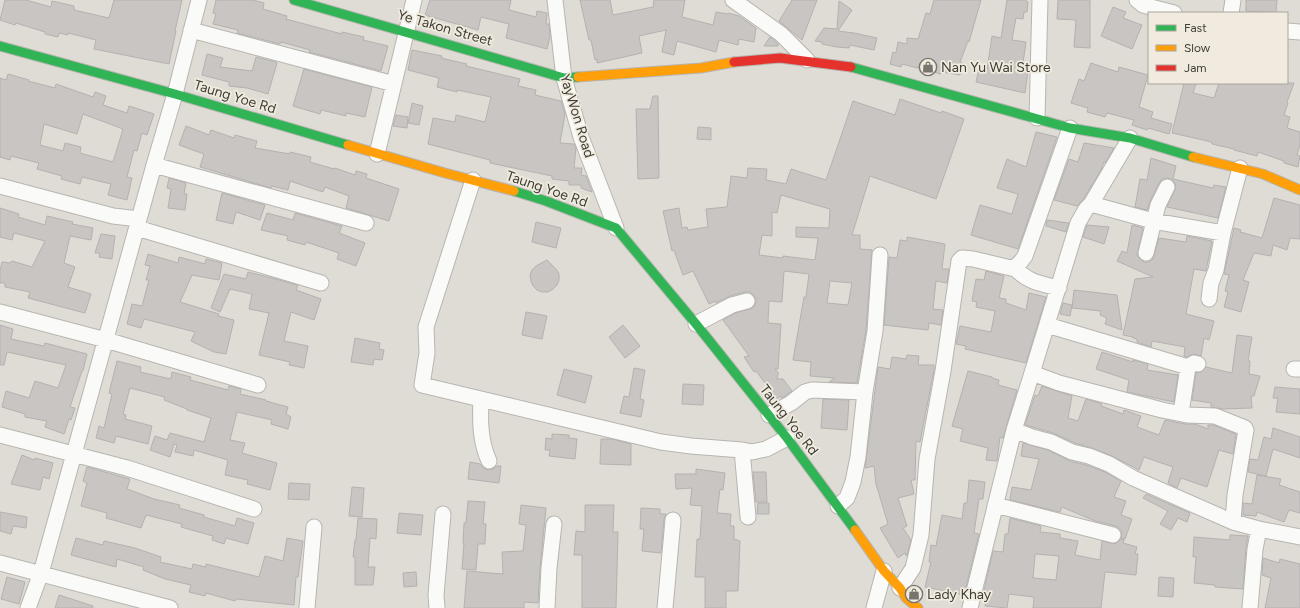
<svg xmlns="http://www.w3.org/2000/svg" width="1300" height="608" viewBox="0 0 1300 608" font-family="Figtree,sans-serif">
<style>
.building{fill:#c8c5c3;stroke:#b4b1b0;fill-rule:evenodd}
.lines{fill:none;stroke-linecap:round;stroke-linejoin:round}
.street-casing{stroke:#b7b5b0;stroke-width:17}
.fast-casing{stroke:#b7b5b0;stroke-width:11}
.slow-casing{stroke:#b7b5b0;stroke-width:11}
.jam-casing{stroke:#b7b5b0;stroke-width:11}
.street{stroke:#fafaf9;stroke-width:15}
.fast{stroke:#30b455;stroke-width:9}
.slow{stroke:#ff9f0a;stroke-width:9}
.jam{stroke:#e5322d;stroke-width:9}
.labels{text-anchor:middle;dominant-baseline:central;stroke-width:3.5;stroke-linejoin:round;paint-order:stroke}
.street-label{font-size:14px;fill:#3e3d37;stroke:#f0ebde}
.poi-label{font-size:14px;fill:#3e3d37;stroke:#f0ebde;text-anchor:start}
</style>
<rect width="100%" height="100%" fill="#dfdcd5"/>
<!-- building -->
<path class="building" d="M5,0H26L51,7L52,1L74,6V10L109,18L114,0H182L175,31H176L169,64L94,49L96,40L68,33V35L59,33L58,37L45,34V32L16,23L15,25L0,20Z
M216,0H253L264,3L263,9L287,16L286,19L342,34V32L364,37L363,40L388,46L381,71L309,52L310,50L281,42L280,44L237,33L238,30L213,24L216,14L213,13Z
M430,0H511L509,10L536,17L537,11L547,13L546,24H549L550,37L547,49L506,38L509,24L481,17L478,30L425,15Z
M580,0H610L613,15L653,7L654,0H685L682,17L713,25L716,12L728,14V13L739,16L756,28L754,42L739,39L738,45L719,40L716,52L677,41L674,55L662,52L666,30L639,36L642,53L597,63V59L595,60L591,40H589Z
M792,0H817L802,40L779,21Z
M934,0H981L969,42L968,41L960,62L962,63L960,75L942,72L941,74L902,64L901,67L890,64L893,52L896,53L898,42L907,44V38L918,39L926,13L930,14Z
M1007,0H1026V1L1028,2L1027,12H1024L1023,19L1016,18L1012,40L1026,42L1022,70L1028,71L1025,93L976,82L979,69L987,70L992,36L1001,38Z
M1058,0H1090V48L1074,47L1076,20L1057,19Z
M1246,0H1277L1276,13L1246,11Z
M839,1L852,10L838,31L854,33L877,38L874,50L850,45L849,48L837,47L822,44V42L815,41L824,28L837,29Z
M1113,7L1126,12L1123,18L1142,25L1132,49L1101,36Z
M770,37L778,44V46H764Z
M412,50L442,56L441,58L467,64L466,66L520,79L518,86L536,90L535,95L561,101L565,114L560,143L574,144L576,148L574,168H582L581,175L586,176L592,192L581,188V185H569V181L552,179V176L490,163V160L428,144L433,118L455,122L456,115L485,122L491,97L457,90V92L437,87L439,78L408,70Z
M207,54L223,58L220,67L252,71L256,57L276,62L277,63L268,94L247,88L229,86V82L202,75Z
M1091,63L1118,72L1119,67L1148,75L1139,107L1153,112L1151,118L1172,124L1169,134L1148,128L1147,130L1132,125L1134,120L1107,113L1105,117L1087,112L1088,108L1071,103L1079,79L1084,81Z
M304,69L372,87L365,117L346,113V116L321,110L320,114L293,106Z
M8,74L29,80L28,81L55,88L56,84L93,97L95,92L106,96L103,105L127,113L129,106L154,114L147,135L142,133L137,151L134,150L127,177L132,178L127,200L108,195L111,184L82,177L80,184L61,179L62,176L37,169L39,163L11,156L10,160L0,157V78L6,80ZM83,114L123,129L113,162L80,153L81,147L65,143L63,151L40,145L44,124L77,134Z
M1184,83H1196L1193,93L1214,98L1219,83H1294L1287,102L1288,103L1284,115L1290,117L1287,128L1300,132V145L1297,155L1300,156L1298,167L1284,163V161L1258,152L1257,156L1234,150V149L1212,144V142L1172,133Z
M653,96H658L659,178L638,179L636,109H650Z
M900,99L941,113L942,111L964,119L936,199L870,176L852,235H860V249L872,250L866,330L857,383L829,382L835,378L810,376L811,362L793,360L804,297H806L809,274L784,271L782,302L769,301L768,323L781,324L778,369H775L779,374H778L777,379H783L792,391L786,395L782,398L781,396L777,399L756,371L754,372L744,357L749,356L723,320L735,313L753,308L756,303V299L754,295L750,292H745L730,296L716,303L715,301L709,304L693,271L683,275L674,250L672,251L663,211L679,208L682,228L687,227L688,230L708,227L706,209L727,207L731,176L747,178L748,168L767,169L766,180L786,184L791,169L826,180L853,101L895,115ZM781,195L830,209L829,228L796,227V237L818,238L815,260L783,256V258L759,255L762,235L772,236V212L777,213ZM830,281L852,283L848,305L827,303Z
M412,103L423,106L419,125L408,123Z
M396,115L408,117L407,128L393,126Z
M186,126L209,135L211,130L234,138L235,135L257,141L255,148L290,154V152L311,157L310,162L334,169L335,168L355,175L356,171L367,174L366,178L399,189L389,221L346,208L349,196L325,187L323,192L290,181L288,190L272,186L271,188L200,167L204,154L179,145Z
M698,127L711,128V140L697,139Z
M1036,132L1057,137L1018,249L971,235L980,205L1012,214L1018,194L997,188L1007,159L1026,167Z
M1084,143L1114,148L1105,163L1104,162L1101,170L1084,198L1077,206L1054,200L1069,159L1078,162Z
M1151,158L1176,166L1173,179L1213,188L1214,185L1226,187L1218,218L1167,207L1176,187L1174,182L1171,179L1167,178L1162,179L1159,183L1150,201L1147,210L1135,207L1140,179L1147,180Z
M169,178L186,183L184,194H187L185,210L168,208L171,189L167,188Z
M222,193L265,205L260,220L236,212L233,224L216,220Z
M1274,198L1300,205V239L1290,238L1287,250L1273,245L1271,256L1254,253L1243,280L1249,282L1241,312L1224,307L1228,292L1225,291L1229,275L1224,274L1234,228L1241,230L1240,232L1262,238Z
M0,208L19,214L18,217L45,225L47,216L73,222L72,224L93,228L91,240L70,236L64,263L75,267L68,287L91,294L85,313L28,298L30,292L5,287V283H0V271L2,262L10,263L12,261L32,267L45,241L14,233L12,240L0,237Z
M267,213L293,220L295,213L342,226L339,233L365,243L356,266L337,259L339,253L306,242L305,245L287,240L288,236L261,230Z
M1047,220L1069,223L1066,232L1046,226Z
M536,222L561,228L556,248L532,242Z
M1087,225L1109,227L1104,244L1083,237Z
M1132,225L1143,228L1137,255L1140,259L1144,262H1149L1153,259L1159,238L1186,242L1187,236L1212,241L1206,271L1194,269L1186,314L1214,321L1209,340L1204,338L1201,356L1193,354L1187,357L1184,356L1185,347L1152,341L1151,347L1137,342V339L1133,338V337L1123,335L1135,279L1153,277L1117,261L1122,251L1127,253Z
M101,234L115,236L112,259L99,257L100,253H95Z
M907,237L945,244L942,269H949L947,283L936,281L933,309L943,310L941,325L929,323L928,330L884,325L889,257L897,258L900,240L907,241Z
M148,254L178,263L179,257L205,264L206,259L222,263L219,280L192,275L180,302L219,314L218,316L234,320L226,354L214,352L191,341L195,332L144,319L141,328L127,324L132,304L142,306L149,280H146L150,266L145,265Z
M547,260L556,269L559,274V280L557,285L553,289L548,292H542L537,290L533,286L531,281L530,275L532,270L536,266Z
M986,271L1004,276L999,298L1006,299V303L1026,310L1029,293L1046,297L1026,363L965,349L966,346L956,344L960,326L991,332L995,311L976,307L977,302L972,301L976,279L984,280Z
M248,272L268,277L298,285L296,290L321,299L314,320L291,312L284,341L308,346L304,368L289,365L290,362L259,355L269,313L249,309L252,294L230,289L220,312L211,308L224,274L246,279Z
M1074,290L1117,295L1122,330L1105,324L1107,318L1100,315L1101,311L1072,308Z
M1063,303L1072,305L1070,316L1060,314Z
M526,312L547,316L542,339L522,335Z
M0,325L13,329L11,339L44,346L45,343L87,354L83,371H82L70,407L75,408L71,420L69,419L64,434L45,427L47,421L25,417V414L2,407L6,391L29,398L35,381L58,388L66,365L7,352L4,365H0Z
M623,325L640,346L625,358L609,337Z
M1237,335L1252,337L1248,361H1250L1249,374L1260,376L1254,396H1251L1252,408L1222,409L1211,407V403L1192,400L1196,373L1201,372L1206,367L1232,373Z
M355,338L380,343L379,349L384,350L382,360L374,359L373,365L351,362Z
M1102,352L1133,362V360L1148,364L1147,370L1178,375L1174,402L1127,392L1129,380L1096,369Z
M907,355L919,356L918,365H934V370L920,442L916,441L915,480H911L914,494L898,498L907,526L903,528L911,540L907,555L906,556L905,553L898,558L880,528L888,524L876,484L874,466L865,468L878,367L890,369L892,357L906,359Z
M117,361L141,367L140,372L171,379L172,372L191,377L190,380L228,390L229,386L241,389L240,394L266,400V401L288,407L286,414L291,417L288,429L271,424L272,420L237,412L230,440L245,443L242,453L277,463L270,490L247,484L248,480L225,475L228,460L194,450L193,456L175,452L177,445L174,444L170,457L150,450L155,436L167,440L170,433L204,442L211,418L187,410V409L164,400L165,397L130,388L123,414L126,415L125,419L152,426L148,444L116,436L114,443L96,438L99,426L104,428L112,394L109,393Z
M634,368L645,370L640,399L644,400L641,417L620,413L624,396L629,397Z
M564,369L592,376L585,403L557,395Z
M968,371L992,377V378L999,380L998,385L1017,390L1003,438L1000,437L997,461L986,460L988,448L960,441L963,429L952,426Z
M683,384L704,385L703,405L682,404Z
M1042,386L1072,396L1068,418L1078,421L1086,399L1102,404L1101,406L1123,414L1124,410L1141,416L1137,427L1159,435L1165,420L1185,424H1195L1208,429V425H1213L1236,434L1233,454L1219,450L1207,487L1181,478L1177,488L1168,483L1173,467L1144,457L1139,470L1112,456L1092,448L1075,443L1053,433L1025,425L1035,395L1038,396Z
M1275,387L1300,389V414L1276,412L1278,398H1273Z
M823,399L849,400L847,430L821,428Z
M1273,428L1300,437V458L1273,449L1266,476L1248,472L1250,459L1258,460L1264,437L1271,439Z
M552,434L569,435V438L577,439L575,459L549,456L550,450H545L546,438L552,439Z
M601,439H612L631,444V465L600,464Z
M1023,443L1048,450L1070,461L1086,465L1105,472L1121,481L1114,497L1126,501L1121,515L1132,519L1125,539L1121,538L1122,532L1119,528L1116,526L1095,521L1062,507L1060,512L1010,500L1012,487L1031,490L1039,459L1021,456Z
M22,455L34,460L35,458L53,463L49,479L43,477L40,490L11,484Z
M470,462L480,464L483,468L488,470L493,469L497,466H501L499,483L468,479Z
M87,467L130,479L127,489L154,499L180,505L179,508L204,515V517L235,526L237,518L254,523L248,544L226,538L224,544L212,540L213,536L181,527L182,524L146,515L141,528L106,518L107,513L81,506L87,483L83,481Z
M696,469L725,473L723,490L720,489L717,513L731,514L730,526H734V539L740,541L738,591H726V608H705V577H695L697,539H700L702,506L690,505L692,488L676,489L675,474H696Z
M753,472H766L767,502H756Z
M1257,475L1281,479L1279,485L1300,492V513L1289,510L1284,522L1257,512L1256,516L1243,515V503L1252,504Z
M969,480L985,482L983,499H979L974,533L979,534L964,595L925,587L931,562H929L931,545L936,546L942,515L962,519L964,503H967Z
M289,483L310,484L309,500L288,499Z
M352,487L364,488L362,517L349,516Z
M1146,494L1190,513L1187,522L1178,518L1171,530L1160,524L1168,511L1143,498Z
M468,501L485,502L483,524H486L485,544H478L476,570L462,569L464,543H463L464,523H466Z
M758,503H769V514H757Z
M521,505L546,508L540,568L538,603L524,602V608H464L467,571L503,574L502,552L523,551L526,525L519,524Z
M585,505H614L613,532H618L616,608H582V555H574L576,531L585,532Z
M641,508L660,509V514H666L664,519L661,553L642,551L644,529H640Z
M0,512L27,517L26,528L13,526L11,534L0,531Z
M399,513L423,515L421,535L397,533Z
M358,518L377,519L376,539L370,538L368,567H375L373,585H355V557H353L355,540H356Z
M1010,518L1041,526L1040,532L1060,534V538L1078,541L1075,555L1100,560L1102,541L1115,544L1121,539L1124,540L1123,543L1137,547L1135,554H1138L1136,575L1105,572L1101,608H1033L1034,597L1009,594L1007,608L985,606L986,599H982L993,551L1003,552L1005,534H1008ZM1036,554L1059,556L1056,580L1033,578L1035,555Z
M1230,535L1248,536L1246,548L1243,589L1215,587V585L1194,583L1196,557H1193L1194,537L1230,540Z
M76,538L103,545L104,541L135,548L161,557L160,562L192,569L193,564L206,567V564L259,577L265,556L283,561L287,538L303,541L298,577H296L294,605L236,599L235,601L206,593L205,596L189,592L191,585L165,579L143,570L144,567L117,559L116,567L71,555Z
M1263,558L1279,563L1280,559L1300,564V608H1265L1271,578L1262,575Z
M416,572L417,586L404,587L403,573Z
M7,577L25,582L19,604L1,599Z
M1159,577L1174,578L1173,597L1158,596Z
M59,595L93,606V608H55Z"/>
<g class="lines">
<defs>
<path id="street" d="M555,0L564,78L581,137L616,228
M733,0L781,34L807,60
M1137,0L1143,5L1174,13
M1231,13L1233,0
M191,30L394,84
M1287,31L1300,32
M1037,118L1040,0
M377,154L414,0
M154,165L366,223
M473,180L426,327L427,353L422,385L661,442L691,446L742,450L752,452L766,449L787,438
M0,186L113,216L139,219
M1091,204L1153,221L1223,233
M137,228L321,283
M1146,253L1158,205L1167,187
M1015,268C1027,282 1042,284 1059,288
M1209,299L1211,283L1216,270L1223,233L1240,168
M0,312L106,340L258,385
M696,324L732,305L747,301
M1047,325L1188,367
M1294,369H1300
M1032,373L1078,223L1086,209L1091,204L1130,138
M481,399C480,421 480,441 489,461
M1181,413L1188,367L1194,363L1198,364
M769,415L791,403L805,392L812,390L865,392
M1014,430L1032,437L1051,442L1072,452L1089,456L1109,464L1133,478L1233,522L1259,529L1300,537
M0,435L127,468L254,509
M742,450L748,517
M995,505L1113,535
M838,506L847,498L853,482L858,457L865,392L875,331L880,255
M0,563L170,608
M900,588L913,568L921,535L927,459L943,371L959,261L962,258L973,259L1011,268C1018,267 1021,261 1025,256L1070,128
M28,608L41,573L154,165L175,94L199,0
M307,608L314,527
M437,608L436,595L443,514
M547,608L549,568L554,524
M665,608L673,520
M874,608L884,571
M970,608L1014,430L1032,373L1059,383L1162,410L1187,415L1215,416L1245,428L1246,430L1235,495L1233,522
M1250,608L1255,549L1259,529"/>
<path id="fast" d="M294,0L564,78L578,77
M0,46L175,94L348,145
M851,67L1070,128L1130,138L1193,157
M514,191L546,201L616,228L696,324L787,438L855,530"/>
<path id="slow" d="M578,77L701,68L734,62
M348,145L445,173L514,191
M1193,157L1263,174L1300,190
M855,530L884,571L900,588L906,598L918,608"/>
<path id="jam" d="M734,62L780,58L851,67"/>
</defs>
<!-- street casing -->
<use href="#street" class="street-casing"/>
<!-- fast casing -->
<use href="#fast" class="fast-casing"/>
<!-- slow casing -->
<use href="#slow" class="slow-casing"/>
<!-- jam casing -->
<use href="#jam" class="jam-casing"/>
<!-- street -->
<use href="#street" class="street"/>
<!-- fast -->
<use href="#fast" class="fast"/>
<!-- slow -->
<use href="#slow" class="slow"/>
<!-- jam -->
<use href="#jam" class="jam"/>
</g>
<!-- icons -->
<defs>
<symbol id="shop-ring" viewBox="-11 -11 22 22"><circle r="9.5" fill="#f0ebde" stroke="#76756e" stroke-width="1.5"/><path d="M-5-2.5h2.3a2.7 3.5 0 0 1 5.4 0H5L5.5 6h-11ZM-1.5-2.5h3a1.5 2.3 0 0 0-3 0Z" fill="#76756e"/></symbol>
</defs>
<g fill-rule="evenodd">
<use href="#shop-ring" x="918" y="57" width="20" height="20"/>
<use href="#shop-ring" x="904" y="584" width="20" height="20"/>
</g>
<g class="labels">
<!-- street labels -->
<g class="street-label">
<text transform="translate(445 28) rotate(16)">Ye Takon Street</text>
<text transform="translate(235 97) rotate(17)">Taung Yoe Rd</text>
<text transform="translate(577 116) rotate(73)">YayWon Road</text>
<text transform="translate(547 189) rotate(19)">Taung Yoe Rd</text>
<text transform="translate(789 420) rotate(52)">Taung Yoe Rd</text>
</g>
<!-- poi labels -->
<g class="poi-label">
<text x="941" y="67">Nan Yu Wai Store</text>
<text x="927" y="594">Lady Khay</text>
</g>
</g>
<!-- legend -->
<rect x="1148" y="12" width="140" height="72" fill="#f0ebde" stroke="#a9a59b"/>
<rect x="1156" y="25" width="20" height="6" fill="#30b455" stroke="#a9a59b"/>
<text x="1184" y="32" font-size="12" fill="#3e3d37">Fast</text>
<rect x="1156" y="45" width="20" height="6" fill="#ff9f0a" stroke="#a9a59b"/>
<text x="1184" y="52" font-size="12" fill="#3e3d37">Slow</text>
<rect x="1156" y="65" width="20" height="6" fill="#e5322d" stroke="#a9a59b"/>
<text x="1184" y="72" font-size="12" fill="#3e3d37">Jam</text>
</svg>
